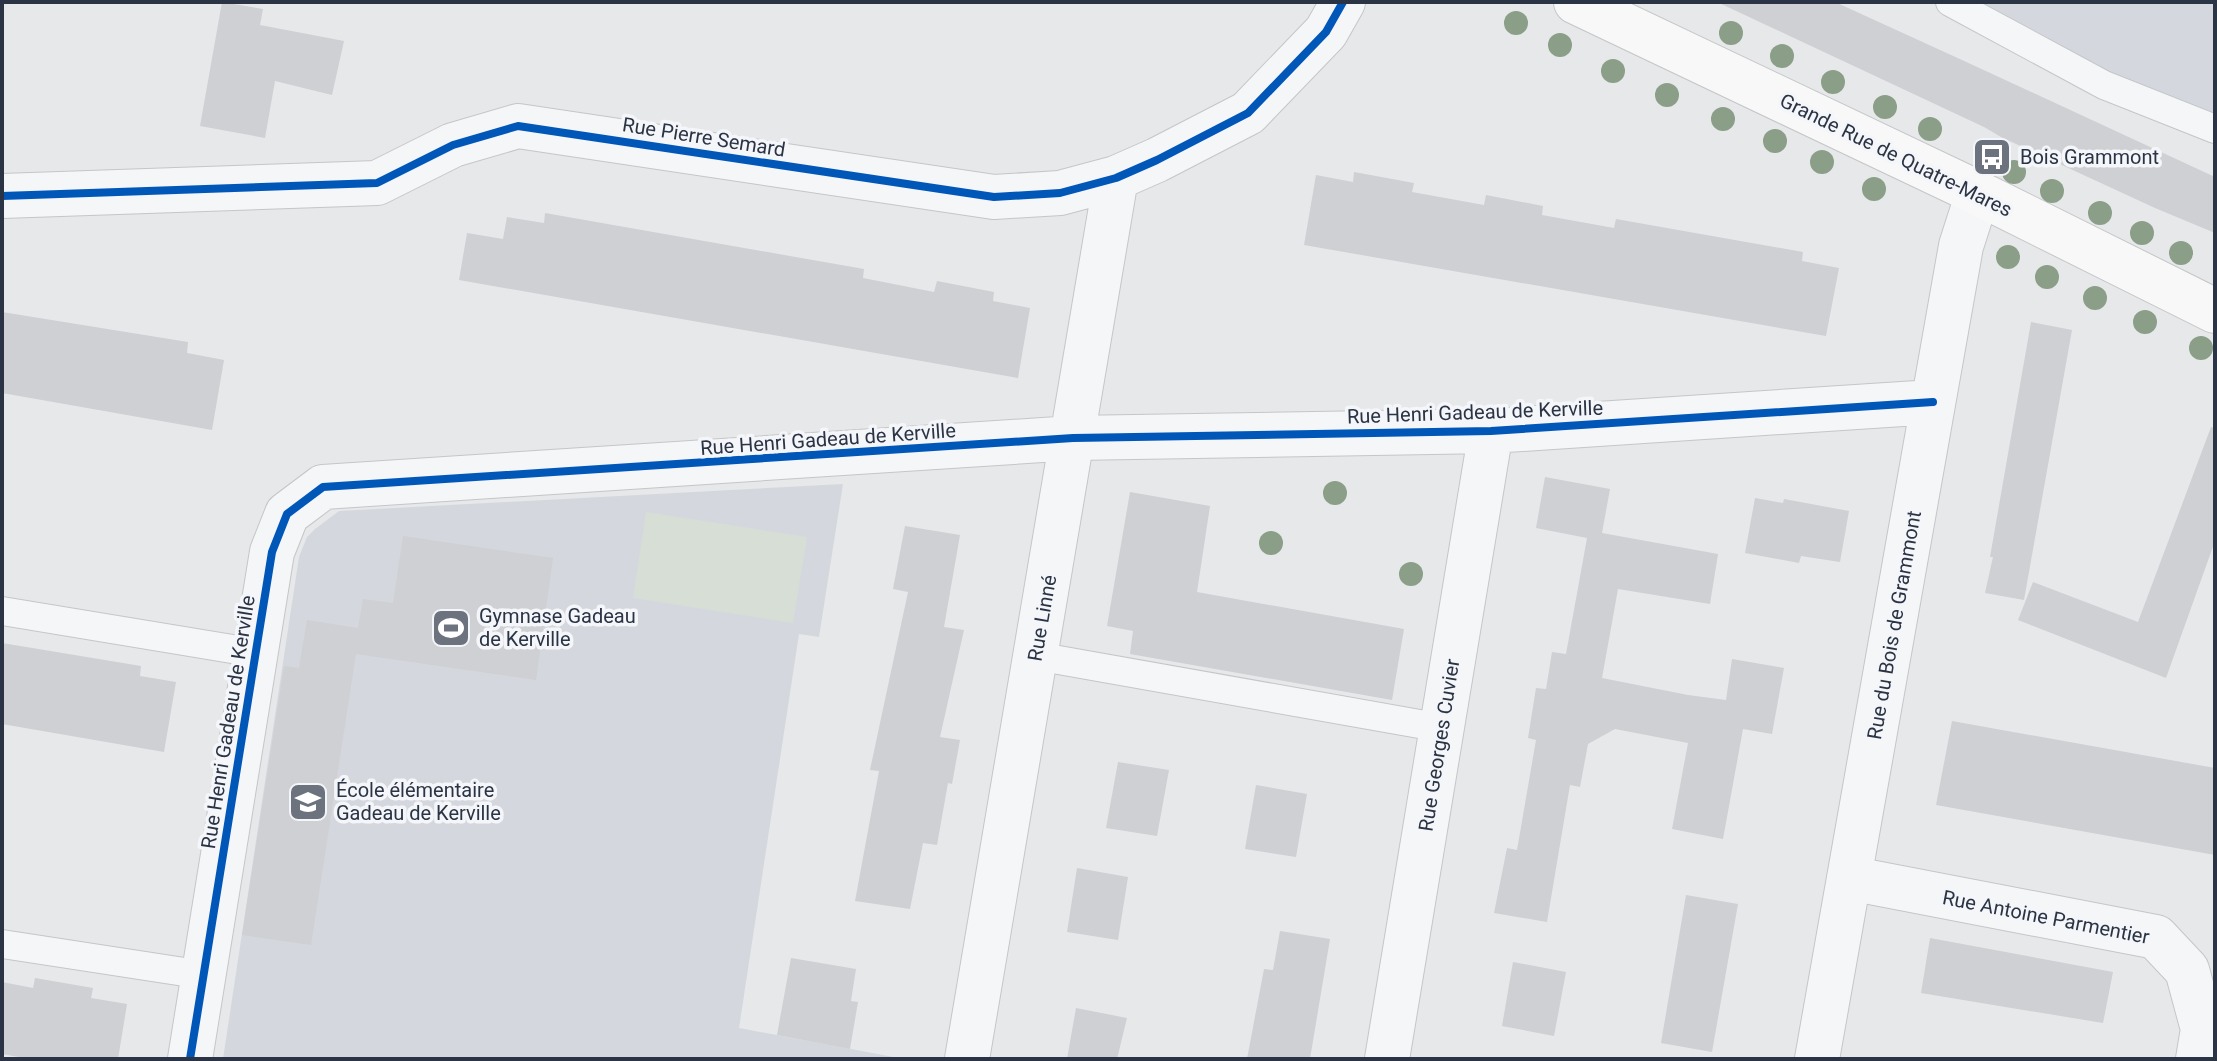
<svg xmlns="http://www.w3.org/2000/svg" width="2217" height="1061" viewBox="0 0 2217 1061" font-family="Roboto,sans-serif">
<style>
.built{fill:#d4d7dd}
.green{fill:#d6ded6}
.building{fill:#ced0d3}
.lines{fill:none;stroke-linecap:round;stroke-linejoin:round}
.service-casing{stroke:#c4c6c8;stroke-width:30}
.minor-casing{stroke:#c4c6c8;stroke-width:46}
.secondary-casing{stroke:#c4c6c8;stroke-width:46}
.service{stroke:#f5f6f7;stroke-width:28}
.minor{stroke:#f5f6f7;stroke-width:44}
.secondary{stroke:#f8f8f8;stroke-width:44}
.cycleway-casing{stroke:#f4f6f9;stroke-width:13}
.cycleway{stroke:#0057b8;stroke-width:8}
.tree{fill:#8a9e88}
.labels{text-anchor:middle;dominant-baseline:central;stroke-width:7;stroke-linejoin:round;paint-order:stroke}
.street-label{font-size:20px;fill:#2b3445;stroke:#f4f6f9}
.poi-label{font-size:20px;fill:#2b3445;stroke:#f4f6f9;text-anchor:start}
</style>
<rect width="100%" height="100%" fill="#e6e8ea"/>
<!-- built -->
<path class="built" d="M1975,2H2215V132Z
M843,484L819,637L799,634L739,1028L904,1059H223L299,557L307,537L315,529L339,511Z"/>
<!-- green -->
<path class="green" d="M646,512L807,537L793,623L633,598Z"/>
<!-- building -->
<path class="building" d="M222,2L263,9L260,25L344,41L332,95L275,81L265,138L200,126Z
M1717,2H1835L1962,60L2215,177V233L2155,208L2001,137L1984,127Z
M1354,172L1414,183L1412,192L1484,205L1486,195L1543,206L1542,215L1614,228L1616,219L1803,252L1802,261L1839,268L1826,336L1304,245L1316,175L1353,182Z
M545,213L864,269L863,278L934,292L937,281L994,292L993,301L1030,308L1018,378L459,280L467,233L503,239L507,217L544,223Z
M2,312L188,342L187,353L224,360L212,430L2,393Z
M2031,322L2072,330L2024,600L1985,593L1993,557H1990Z
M2211,427L2215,428V541L2166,678L2018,620L2033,582L2138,622Z
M1545,477L1610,489L1602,533L1718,554L1710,604L1618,589L1602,678L1688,695L1726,700L1732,659L1784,668L1772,734L1743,729L1723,839L1672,829L1688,743L1615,729L1588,744L1580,787L1570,785L1547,922L1494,913L1507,848L1517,850L1536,740L1528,738L1536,688L1546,689L1552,652L1566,654L1587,538L1536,528Z
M1130,492L1210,506L1197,592L1404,629L1392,700L1130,654L1133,631L1107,626Z
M1755,498L1783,503L1784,499L1849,511L1840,562L1801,556L1799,563L1745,553Z
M905,526L960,535L944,627L964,630L940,737L960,740L952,784L948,783L937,845L923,843L910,909L855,901L879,771L870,770L908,592L893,589Z
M403,536L553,558L536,680L356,654L311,945L242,935L284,666L299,668L307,620L358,628L363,599L393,603Z
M2,643L141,666L140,676L176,682L164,752L2,724Z
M1952,721L2215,768V855L1936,805Z
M1118,762L1169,770L1157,836L1106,828Z
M1256,785L1307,794L1296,857L1245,849Z
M1077,868L1128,877L1118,940L1067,932Z
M1686,895L1738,904L1712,1052L1661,1043Z
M1280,931L1330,939L1310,1059H1247L1264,969L1273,970Z
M1930,938L2113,972L2103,1023L1921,993Z
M791,958L856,969L851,1001L858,1002L850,1049L777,1035Z
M1513,962L1566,972L1554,1036L1502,1026Z
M35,978L93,988L91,998L127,1004L118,1059H30L2,1054V982L33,988Z
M1076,1008L1127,1018L1117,1059H1067Z"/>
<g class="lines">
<defs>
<path id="service" d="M1950,2L2104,85L2215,129
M2,611L256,653
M1036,656L1442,728
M2,944L204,975"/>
<path id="minor" d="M2,196L377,183L453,145L518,126L994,197L1060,193L1116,178L1157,160L1248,113L1326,32L1343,2
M1849,878L2156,937L2187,970L2203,1029L2198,1059
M190,1059L272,552L287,514L323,487L1073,438L1491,431L1933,402
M967,1059L1116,178
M1387,1059L1491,431
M1817,1059L1961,246L1978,193"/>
<path id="secondary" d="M1576,2L1978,193L2215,311"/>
</defs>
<!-- service casing -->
<use href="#service" class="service-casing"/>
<!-- minor casing -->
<use href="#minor" class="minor-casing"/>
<!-- secondary casing -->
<use href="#secondary" class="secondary-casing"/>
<!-- service -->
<use href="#service" class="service"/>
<!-- minor -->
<use href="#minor" class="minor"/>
<!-- secondary -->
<use href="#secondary" class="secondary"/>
<defs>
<path id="cycleway" d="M2,196L377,183L453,145L518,126L994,197L1060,193L1116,178L1157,160L1248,113L1326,32L1343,2
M190,1059L272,552L287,514L323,487L1073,438L1491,431L1933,402"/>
</defs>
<!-- cycleway casing -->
<use href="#cycleway" class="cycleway-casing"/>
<!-- cycleway -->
<use href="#cycleway" class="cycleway"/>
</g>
<!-- trees -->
<g class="tree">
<circle cx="1516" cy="23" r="12"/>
<circle cx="1731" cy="33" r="12"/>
<circle cx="1560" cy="45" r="12"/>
<circle cx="1782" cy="56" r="12"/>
<circle cx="1613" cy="71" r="12"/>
<circle cx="1833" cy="82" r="12"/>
<circle cx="1667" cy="95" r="12"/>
<circle cx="1885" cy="107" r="12"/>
<circle cx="1723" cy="119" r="12"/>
<circle cx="1930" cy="129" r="12"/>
<circle cx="1775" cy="141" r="12"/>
<circle cx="1822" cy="162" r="12"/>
<circle cx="2014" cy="172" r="12"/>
<circle cx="1874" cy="189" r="12"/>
<circle cx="2052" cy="191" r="12"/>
<circle cx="2100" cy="213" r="12"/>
<circle cx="2142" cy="233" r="12"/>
<circle cx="2181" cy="253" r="12"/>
<circle cx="2008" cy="257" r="12"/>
<circle cx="2047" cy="277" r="12"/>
<circle cx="2095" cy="298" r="12"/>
<circle cx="2145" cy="322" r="12"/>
<circle cx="2201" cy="348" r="12"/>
<circle cx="1335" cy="493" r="12"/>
<circle cx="1271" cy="543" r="12"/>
<circle cx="1411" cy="574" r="12"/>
</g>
<!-- icons -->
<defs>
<symbol id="bus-square" viewBox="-11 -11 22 22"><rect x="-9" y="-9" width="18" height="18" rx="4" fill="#6c737f" stroke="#f4f6f9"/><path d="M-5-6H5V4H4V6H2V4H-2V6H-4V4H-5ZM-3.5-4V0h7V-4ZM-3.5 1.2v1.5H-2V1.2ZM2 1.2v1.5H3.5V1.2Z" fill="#fff"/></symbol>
<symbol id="stadium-square" viewBox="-11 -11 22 22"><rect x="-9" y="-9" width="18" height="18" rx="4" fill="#6c737f" stroke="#f4f6f9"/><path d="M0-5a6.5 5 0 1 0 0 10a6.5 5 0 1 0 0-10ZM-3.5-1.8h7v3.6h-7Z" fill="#fff"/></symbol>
<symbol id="school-square" viewBox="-11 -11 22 22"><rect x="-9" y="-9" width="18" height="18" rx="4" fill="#6c737f" stroke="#f4f6f9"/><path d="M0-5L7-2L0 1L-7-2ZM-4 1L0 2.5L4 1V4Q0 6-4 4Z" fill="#fff"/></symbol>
</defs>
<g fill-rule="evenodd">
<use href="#bus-square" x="1970" y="135" width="44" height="44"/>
<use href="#stadium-square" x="429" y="606" width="44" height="44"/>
<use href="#school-square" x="286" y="780" width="44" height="44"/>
</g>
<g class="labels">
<!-- street labels -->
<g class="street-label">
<text transform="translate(704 137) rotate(9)">Rue Pierre Semard</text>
<text transform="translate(1896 155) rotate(26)">Grande Rue de Quatre-Mares</text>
<text transform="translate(1475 412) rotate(-2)">Rue Henri Gadeau de Kerville</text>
<text transform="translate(828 439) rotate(-4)">Rue Henri Gadeau de Kerville</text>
<text transform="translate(1042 618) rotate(-80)">Rue Linné</text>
<text transform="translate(1894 625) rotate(-80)">Rue du Bois de Grammont</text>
<text transform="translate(228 722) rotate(-81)">Rue Henri Gadeau de Kerville</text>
<text transform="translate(1439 745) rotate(-81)">Rue Georges Cuvier</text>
<text transform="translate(2046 917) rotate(11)">Rue Antoine Parmentier</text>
</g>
<!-- poi labels -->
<g class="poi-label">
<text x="2020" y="157">Bois Grammont</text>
<text x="479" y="616">Gymnase Gadeau<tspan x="479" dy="23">de Kerville</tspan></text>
<text x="336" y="790">École élémentaire<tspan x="336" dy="23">Gadeau de Kerville</tspan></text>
</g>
</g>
<!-- border -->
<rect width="2217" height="1061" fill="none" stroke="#2b3445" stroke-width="8"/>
</svg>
